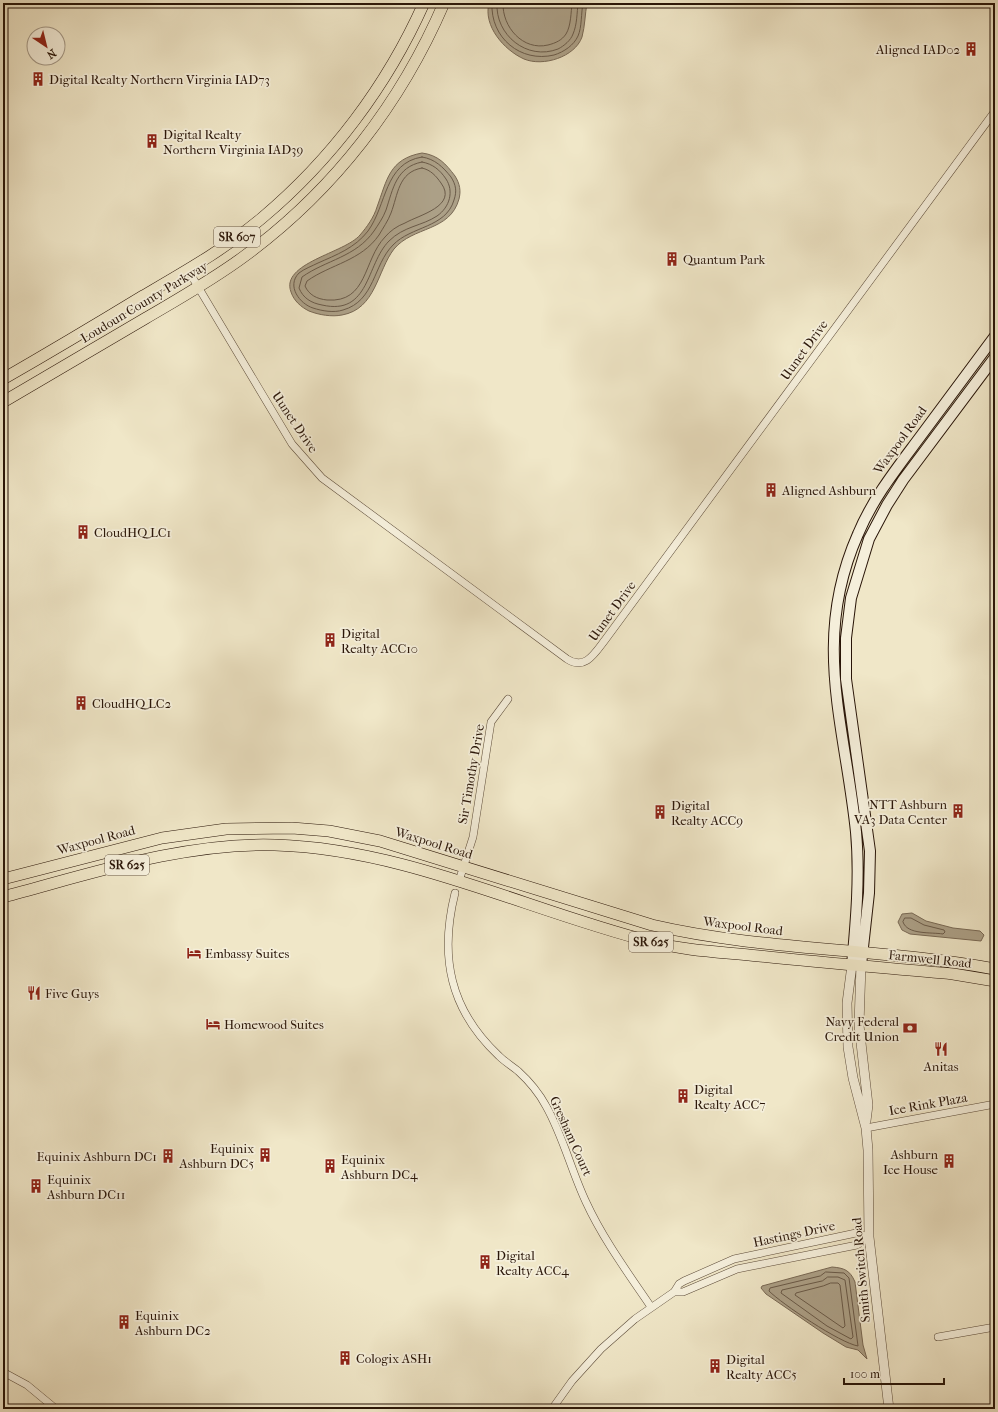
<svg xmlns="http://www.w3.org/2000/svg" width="998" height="1412" viewBox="0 0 998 1412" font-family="'IM FELL French Canon',serif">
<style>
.water{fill:#aca087;stroke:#786854}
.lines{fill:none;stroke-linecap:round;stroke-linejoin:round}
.shore{stroke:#6a5a48;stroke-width:1}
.minor-casing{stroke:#5b4a38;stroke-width:8}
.tertiary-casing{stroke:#5b4a38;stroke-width:10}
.secondary-casing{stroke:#291508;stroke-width:12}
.primary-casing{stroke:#291508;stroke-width:12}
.minor{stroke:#f5efdb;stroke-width:7}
.tertiary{stroke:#f5efdb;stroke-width:9}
.secondary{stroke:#f5efdb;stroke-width:10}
.primary{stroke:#f0e7c8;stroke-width:11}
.labels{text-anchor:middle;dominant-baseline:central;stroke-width:3.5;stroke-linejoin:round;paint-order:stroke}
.shield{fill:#f5efdb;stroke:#665647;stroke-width:1}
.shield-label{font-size:12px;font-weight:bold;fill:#291508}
.poi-label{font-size:13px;fill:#291508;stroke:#f5efdb;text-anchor:start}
.street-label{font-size:13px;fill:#291508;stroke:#f5efdb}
</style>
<rect width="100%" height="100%" fill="#f0e7c8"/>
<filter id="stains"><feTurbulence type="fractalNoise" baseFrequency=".005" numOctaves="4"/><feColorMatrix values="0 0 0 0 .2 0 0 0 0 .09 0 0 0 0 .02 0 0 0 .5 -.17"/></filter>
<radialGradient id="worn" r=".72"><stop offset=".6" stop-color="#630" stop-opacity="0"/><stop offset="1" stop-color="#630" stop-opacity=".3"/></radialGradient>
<!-- water -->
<path class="water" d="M489,3H587C585,14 585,26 582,37C575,57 543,67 524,59C504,50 483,26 489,3Z
M422,153C438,155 446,164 455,176C460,184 461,191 459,199C450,232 413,226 394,249C377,271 376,309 342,315C332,317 319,315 309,311C301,307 294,301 291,292C280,263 345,253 360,235C367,227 374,217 377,207C387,180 389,159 422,153Z
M912,913L926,921L953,928L980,931L984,935L981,941L910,934L902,930L898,922L902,914Z
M832,1267C844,1268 850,1270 855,1282L863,1345L867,1359L858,1350L846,1347L823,1333L766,1294L761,1288L762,1286Z"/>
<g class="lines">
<!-- shore -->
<path class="shore" d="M492,3C490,38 521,63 554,55C564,52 574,45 578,36C582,27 581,13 583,3
M497,3C495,35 527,61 558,49C564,46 571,40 573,34C577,25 577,13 578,3
M503,3C502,27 523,51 548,45C556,43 562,40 566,34C571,26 571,12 572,3
M422,157C435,159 443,167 451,177C456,185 457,191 454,200C446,228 411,226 393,245C373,265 375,301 343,310C334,313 322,311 313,308C300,304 286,286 299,273C304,269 312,266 318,263C336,255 355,248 368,231C387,205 384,163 422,157Z
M422,162C433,164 440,170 446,179C454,191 450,207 437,216C422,226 404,226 389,241C366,264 370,316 322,305C311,303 303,298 299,288L302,277C326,260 356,257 374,231C378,225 383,218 386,210C393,189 396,167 422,162Z
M422,168C431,170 436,176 441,183C458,206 419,215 405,223C397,226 390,231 385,237C363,260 368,303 327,300C317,299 309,295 305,286L307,281C331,264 361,261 379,235C383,228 388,221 391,213C398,195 398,172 422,168Z
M905,918H911L924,925L944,930L945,932L943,934C931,932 907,935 903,922Z
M826,1272L844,1273L849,1278L858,1346C840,1343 782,1304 769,1291L770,1288L820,1276Z
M828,1277H838L845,1280L853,1337L851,1339L827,1326L781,1293L782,1290L822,1281Z
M831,1283H838L840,1285L845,1326L843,1328L795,1295L796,1293L823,1286Z"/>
<defs>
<path id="minor" d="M188,270L292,444L322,478L567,659C585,671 595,653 605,640L995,111
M459,881L473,837L491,722L508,699
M455,893C439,957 450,1010 499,1056C505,1062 512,1066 518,1071C529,1081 539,1093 546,1106C563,1136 571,1170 586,1202C603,1239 628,1273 651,1307
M866,1128L995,1104
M674,1292H683L737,1269L857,1245L869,1237
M938,1337L995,1327
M3,1372L27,1385L56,1409
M552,1409L572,1381L601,1349L635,1319L674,1292L679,1284L684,1281L734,1259L856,1233L869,1237"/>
<path id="tertiary" d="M852,965L847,1003L848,1047L853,1078L866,1128L868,1150L869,1237L889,1409
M861,965L859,1025L868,1105L866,1121"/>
<path id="secondary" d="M852,965C856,921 860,876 856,832C845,725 811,640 858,534C873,498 897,468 920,437C945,403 970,370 995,336
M861,965L869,893L870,851L846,679V638L851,598L869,539L887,505L903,480L995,357"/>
<path id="primary" d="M3,379C50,352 97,324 143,296C184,272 225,249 262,218C331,160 387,86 424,3
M3,402C51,374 98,346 146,318C180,298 214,279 246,255C334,190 401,103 444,3
M3,879L162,838L226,829L292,828L329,831L380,841L652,925C764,951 881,948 995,969
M3,897C90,874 184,842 275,845C407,849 526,910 652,942C687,951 723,952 759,956C823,963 888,968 953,974L995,981"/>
</defs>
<!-- minor casing -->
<use href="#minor" class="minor-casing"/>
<!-- tertiary casing -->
<use href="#tertiary" class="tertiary-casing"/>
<!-- secondary casing -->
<use href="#secondary" class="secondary-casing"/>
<!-- primary casing -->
<use href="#primary" class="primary-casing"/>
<!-- minor -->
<use href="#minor" class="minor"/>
<!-- tertiary -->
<use href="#tertiary" class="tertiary"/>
<!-- secondary -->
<use href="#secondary" class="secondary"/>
<!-- primary -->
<use href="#primary" class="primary"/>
</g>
<!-- icons -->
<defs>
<symbol id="building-bare" viewBox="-9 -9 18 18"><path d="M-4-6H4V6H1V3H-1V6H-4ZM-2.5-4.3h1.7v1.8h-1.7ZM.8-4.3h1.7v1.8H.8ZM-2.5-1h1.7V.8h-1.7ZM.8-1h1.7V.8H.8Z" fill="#8f2418" stroke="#f5efdb" stroke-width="2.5" paint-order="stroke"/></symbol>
<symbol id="hotel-bare" viewBox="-9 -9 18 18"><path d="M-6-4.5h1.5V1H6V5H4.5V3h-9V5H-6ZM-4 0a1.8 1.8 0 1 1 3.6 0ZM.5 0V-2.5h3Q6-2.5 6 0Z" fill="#8f2418" stroke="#f5efdb" stroke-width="2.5" paint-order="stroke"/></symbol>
<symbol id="restaurant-bare" viewBox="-9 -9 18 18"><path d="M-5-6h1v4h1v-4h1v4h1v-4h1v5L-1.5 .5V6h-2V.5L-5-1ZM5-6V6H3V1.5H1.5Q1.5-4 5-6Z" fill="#8f2418" stroke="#f5efdb" stroke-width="2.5" paint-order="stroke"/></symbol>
<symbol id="bank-bare" viewBox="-9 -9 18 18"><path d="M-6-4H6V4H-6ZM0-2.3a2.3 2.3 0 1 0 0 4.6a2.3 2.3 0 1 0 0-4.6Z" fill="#8f2418" stroke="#f5efdb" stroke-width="2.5" paint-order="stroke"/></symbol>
</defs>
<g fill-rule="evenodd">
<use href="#building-bare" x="961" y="39" width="20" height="20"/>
<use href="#building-bare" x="28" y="69" width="20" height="20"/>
<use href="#building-bare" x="142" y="131" width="20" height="20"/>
<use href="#building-bare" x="662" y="249" width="20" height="20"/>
<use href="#building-bare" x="761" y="480" width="20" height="20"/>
<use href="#building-bare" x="73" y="522" width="20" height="20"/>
<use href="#building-bare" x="320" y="630" width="20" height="20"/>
<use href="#building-bare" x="71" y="693" width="20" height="20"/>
<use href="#building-bare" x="948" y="801" width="20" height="20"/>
<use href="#building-bare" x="650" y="802" width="20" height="20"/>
<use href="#hotel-bare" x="184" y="943" width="20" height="20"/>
<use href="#restaurant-bare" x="24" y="983" width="20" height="20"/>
<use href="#hotel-bare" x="203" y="1014" width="20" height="20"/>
<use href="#bank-bare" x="900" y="1018" width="20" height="20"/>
<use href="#restaurant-bare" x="931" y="1039" width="20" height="20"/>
<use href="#building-bare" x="673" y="1086" width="20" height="20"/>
<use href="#building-bare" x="255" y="1145" width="20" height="20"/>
<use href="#building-bare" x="158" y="1146" width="20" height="20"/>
<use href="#building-bare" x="939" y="1151" width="20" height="20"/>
<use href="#building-bare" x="320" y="1156" width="20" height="20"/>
<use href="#building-bare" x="26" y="1176" width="20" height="20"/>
<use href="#building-bare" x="475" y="1252" width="20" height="20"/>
<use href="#building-bare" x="114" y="1312" width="20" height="20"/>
<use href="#building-bare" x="335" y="1348" width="20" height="20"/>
<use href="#building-bare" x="705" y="1356" width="20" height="20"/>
</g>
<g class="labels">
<!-- shield labels -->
<g class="shield">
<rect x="214" y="227" width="46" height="20" rx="3"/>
<rect x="105" y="855" width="44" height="20" rx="3"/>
<rect x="629" y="932" width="44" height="20" rx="3"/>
</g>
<g class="shield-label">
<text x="237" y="237">SR 607</text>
<text x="127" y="865">SR 625</text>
<text x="651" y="942">SR 625</text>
</g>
<!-- poi labels -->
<g class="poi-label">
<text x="960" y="49" text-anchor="end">Aligned IAD02</text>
<text x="49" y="79">Digital Realty Northern Virginia IAD73</text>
<text x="163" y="134">Digital Realty<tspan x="163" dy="15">Northern Virginia IAD39</tspan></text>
<text x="683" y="259">Quantum Park</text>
<text x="782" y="490">Aligned Ashburn</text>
<text x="94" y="532">CloudHQ LC1</text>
<text x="341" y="633">Digital<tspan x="341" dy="15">Realty ACC10</tspan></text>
<text x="92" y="703">CloudHQ LC2</text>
<text x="947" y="804" text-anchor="end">NTT Ashburn<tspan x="947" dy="15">VA3 Data Center</tspan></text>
<text x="671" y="805">Digital<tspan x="671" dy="15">Realty ACC9</tspan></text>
<text x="205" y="953">Embassy Suites</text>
<text x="45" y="993">Five Guys</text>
<text x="899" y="1021" text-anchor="end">Navy Federal<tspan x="899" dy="15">Credit Union</tspan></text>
<text x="224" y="1024">Homewood Suites</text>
<text x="941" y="1066" text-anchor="middle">Anitas</text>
<text x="694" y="1089">Digital<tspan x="694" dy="15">Realty ACC7</tspan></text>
<text x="254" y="1148" text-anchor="end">Equinix<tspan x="254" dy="15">Ashburn DC5</tspan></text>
<text x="938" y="1154" text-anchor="end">Ashburn<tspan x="938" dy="15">Ice House</tspan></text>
<text x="157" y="1156" text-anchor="end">Equinix Ashburn DC1</text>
<text x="341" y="1159">Equinix<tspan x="341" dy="15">Ashburn DC4</tspan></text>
<text x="47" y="1179">Equinix<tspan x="47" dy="15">Ashburn DC11</tspan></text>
<text x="496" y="1255">Digital<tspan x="496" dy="15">Realty ACC4</tspan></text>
<text x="135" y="1315">Equinix<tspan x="135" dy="15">Ashburn DC2</tspan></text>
<text x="356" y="1358">Cologix ASH1</text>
<text x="726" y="1359">Digital<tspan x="726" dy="15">Realty ACC5</tspan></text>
</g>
<!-- street labels -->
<g class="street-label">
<text transform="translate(144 302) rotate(-31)">Loudoun County Parkway</text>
<text transform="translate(804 350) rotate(-54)">Uunet Drive</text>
<text transform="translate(295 422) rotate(56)">Uunet Drive</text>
<text transform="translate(900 440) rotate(-54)">Waxpool Road</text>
<text transform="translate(612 611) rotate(-54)">Uunet Drive</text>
<text transform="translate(471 774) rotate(-80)">Sir Timothy Drive</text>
<text transform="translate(96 840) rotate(-15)">Waxpool Road</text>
<text transform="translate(434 843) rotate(17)">Waxpool Road</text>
<text transform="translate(743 926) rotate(7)">Waxpool Road</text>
<text transform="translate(930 959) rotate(6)">Farmwell Road</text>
<text transform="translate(928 1104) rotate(-10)">Ice Rink Plaza</text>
<text transform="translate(571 1136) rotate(66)">Gresham Court</text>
<text transform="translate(794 1234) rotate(-12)">Hastings Drive</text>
<text transform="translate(861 1270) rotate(-95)">Smith Switch Road</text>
</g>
</g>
<!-- margin -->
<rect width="998" height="1412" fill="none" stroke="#f0e7c8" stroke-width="16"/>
<rect x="4" y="4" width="990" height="1404" fill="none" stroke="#291508" stroke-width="2"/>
<rect x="8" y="8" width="982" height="1396" fill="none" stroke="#291508"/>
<!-- north arrow -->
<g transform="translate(46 46) rotate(145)"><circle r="19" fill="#f5efdb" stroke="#a39887"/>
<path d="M0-3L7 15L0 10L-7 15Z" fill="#8f2418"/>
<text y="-6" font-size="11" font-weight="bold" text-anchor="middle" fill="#291508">N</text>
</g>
<!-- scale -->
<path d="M844 1378v6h100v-6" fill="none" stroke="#291508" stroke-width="2"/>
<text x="850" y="1378" font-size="12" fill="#291508" stroke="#f5efdb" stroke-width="3" paint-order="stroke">100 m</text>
<rect width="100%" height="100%" filter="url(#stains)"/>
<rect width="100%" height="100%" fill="url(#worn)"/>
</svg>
